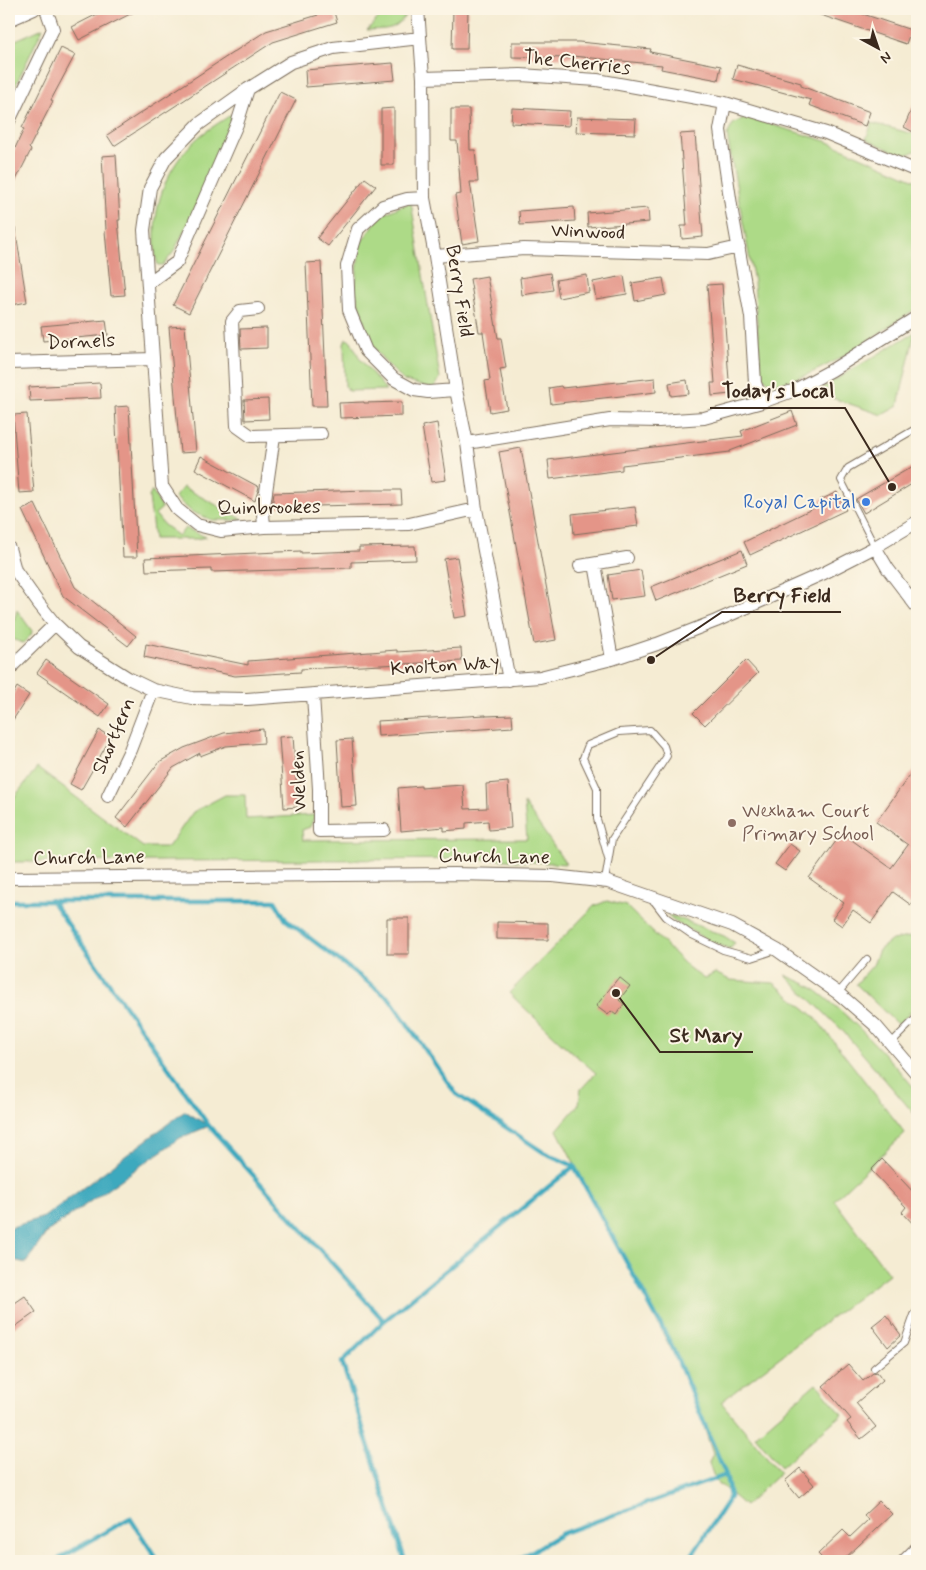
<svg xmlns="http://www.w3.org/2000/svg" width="926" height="1570" viewBox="0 0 926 1570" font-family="Mynerve,sans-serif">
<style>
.green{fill:#adda87;stroke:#748252}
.water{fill:#3ea9be;stroke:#3c6a6e}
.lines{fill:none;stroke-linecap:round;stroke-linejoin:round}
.stream{stroke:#3ea9be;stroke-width:4.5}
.building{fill:#e49588}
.service-casing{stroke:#7c6e5d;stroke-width:8}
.minor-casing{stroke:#7c6e5d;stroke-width:14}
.service{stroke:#fff;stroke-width:6}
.minor{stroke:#fff;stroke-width:12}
.shop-dot{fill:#3f7fe0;stroke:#fcf5e5;stroke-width:2}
.education-dot{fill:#8d6e63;stroke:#fcf5e5;stroke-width:2}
.labels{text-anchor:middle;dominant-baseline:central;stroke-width:4;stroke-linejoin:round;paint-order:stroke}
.street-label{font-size:20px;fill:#3b2a1e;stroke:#fcf5e5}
.shop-label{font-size:20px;fill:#366cbe;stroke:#fcf5e5;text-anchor:end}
.education-label{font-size:20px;fill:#785e54;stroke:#fcf5e5;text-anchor:start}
.leader{fill:none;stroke:#3b2a1e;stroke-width:2}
.callout-dot{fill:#3b2a1e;stroke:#fcf5e5;stroke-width:2}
.callout-label{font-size:21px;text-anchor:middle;font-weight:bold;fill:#3b2a1e;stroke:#fcf5e5;stroke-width:4;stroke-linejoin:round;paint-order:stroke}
</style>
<rect width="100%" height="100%" fill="#fcf5e5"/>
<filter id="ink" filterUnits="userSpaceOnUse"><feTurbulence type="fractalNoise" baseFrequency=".02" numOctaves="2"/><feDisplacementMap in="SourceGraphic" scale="10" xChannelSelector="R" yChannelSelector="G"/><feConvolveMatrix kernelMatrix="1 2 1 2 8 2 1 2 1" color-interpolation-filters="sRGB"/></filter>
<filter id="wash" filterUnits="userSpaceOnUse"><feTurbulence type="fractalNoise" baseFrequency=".0096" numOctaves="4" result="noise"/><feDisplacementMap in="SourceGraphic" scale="20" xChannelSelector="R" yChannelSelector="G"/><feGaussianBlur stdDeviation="1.12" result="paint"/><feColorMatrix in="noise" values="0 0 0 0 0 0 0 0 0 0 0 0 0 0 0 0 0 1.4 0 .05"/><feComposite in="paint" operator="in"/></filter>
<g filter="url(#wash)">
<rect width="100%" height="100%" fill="#f5ecd3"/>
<!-- green -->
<path class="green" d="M387,9H405L406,14C396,31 386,29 367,30Z
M43,28L9,99V43Z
M232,114L237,119V127L173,253L163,265H158C154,254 155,242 155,231C156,194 172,160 200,136C210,128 222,121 232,114Z
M746,117L826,141L917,181V308C873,336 825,375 773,385L761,375L754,282L727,135L733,124Z
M872,123L917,135V150L904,156L866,139Z
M411,202L440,378L434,389L404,381L385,362L370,342L355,290L360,244L381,215Z
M915,332L898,406L882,415L815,392Z
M346,339L351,341L360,359L386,390L349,391L345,386L344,344Z
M183,487L244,520H212L192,512L175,497Z
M152,491L162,508L155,514L164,525L179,536L185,528L206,537L197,539H154L149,497Z
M17,610L32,631L31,635L23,643L9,638Z
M37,768L143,847H168L193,812L225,795H245L246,819L315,815L310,827L302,830L303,840L527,839L524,803L566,864L491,859L9,862V804Z
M607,901L626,906L689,968L704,979L715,973L730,980L774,983L814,1016L905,1133L834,1200L889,1274L721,1402L780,1473L745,1506L715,1480L709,1463L713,1454L691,1387L557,1130L579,1104L581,1089L596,1073L559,1041L509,993L594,906Z
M668,915L676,917L724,936L735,943L730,949L711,942L672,920Z
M909,937L917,940V1005L898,1025L856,984L873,965L879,950L892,940Z
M785,975C794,979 805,983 813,988C852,1017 885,1054 917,1091V1117L842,1030Z
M816,1383L842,1414L781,1467L755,1436Z"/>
<!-- water -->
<path class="water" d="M185,1111L209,1126L180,1138L47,1232L26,1263L9,1259V1228L44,1217Z"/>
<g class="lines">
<!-- stream -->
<path class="stream" d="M51,900L209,1126L384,1321L342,1362L405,1561
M9,901H275L286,920L390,999L456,1094L543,1152L574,1166
M574,1166L671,1344L726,1475L730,1497L688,1561
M384,1321L574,1166
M55,1561L130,1518L158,1561
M516,1561L563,1533L726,1475"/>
</g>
<g id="blocks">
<!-- building -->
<path class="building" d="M107,9H140L79,40L72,27Z
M316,9H333L337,22L273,42L114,146L107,135L266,31L318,15Z
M453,9H468L467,49H452Z
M809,9H848L911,30L906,44L809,11Z
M512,42H579L651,49L650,52L721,66L718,80L661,69L662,65L572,56V58L512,57Z
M61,48L75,55L51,100L53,101L29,148L31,150L9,194V161L24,129L22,128Z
M393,63L395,80L306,87L305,70Z
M737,65L801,83V86L870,112L865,126L809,105L811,100L733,79Z
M280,92L296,100L189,313L173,305Z
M917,97V134L904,127Z
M394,108V165H381V109Z
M512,108L570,111L569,126L511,123Z
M451,109H469L470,150H475L478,182H470L479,241L462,244L455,195L461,194L457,141H451Z
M577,117L636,119L635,134L576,132Z
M695,133L703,237L682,239L681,226H687L680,134Z
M116,155L120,220H118L125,295L111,296L105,231L106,230L102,156Z
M365,178L376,186L328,246L317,238Z
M574,207L575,221L520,225L519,211Z
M648,208L649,222L588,227L587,213Z
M15,227L27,302L12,305L9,285V228Z
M321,262L327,406H312L306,263Z
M550,273L553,290L522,295L520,278Z
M587,275L589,292L559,298L556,280Z
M487,276L498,338H501L506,368L500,369L507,409L490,412L485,381L490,380L483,332H479L470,279Z
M624,276L627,294L596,299L593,282Z
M663,278L666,295L635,301L632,283Z
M722,284L730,394L712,396L711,383H715L707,285Z
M106,320L108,335L43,341L41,326Z
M185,326L196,452L180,453L169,327Z
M267,328V348L241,349L240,329Z
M655,378L656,392L551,404L549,388L561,386L562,388Z
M687,380L689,394L671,396L669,383Z
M100,383L101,398L30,401L29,387Z
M268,399L269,419L245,420L244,400Z
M364,402V403L402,402V416L340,418L339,403Z
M129,406L137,557H123L115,407Z
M792,411L797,425L730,451V452L622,465V470L550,479L548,460L743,436L741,431Z
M27,414L34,492L19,493L13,415Z
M437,423L446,480L431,482L422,426Z
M521,448L556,640L534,644L499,452Z
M201,456L259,487L255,501L195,469Z
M917,464V481L864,513L856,499Z
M366,490H401L402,504L272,507L274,493Z
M837,492L846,510L750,555L744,542L822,504L820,500Z
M35,504L75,587L136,636L128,646L63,596L22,510Z
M635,507L638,526L574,534L572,514Z
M415,546L416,560L351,562V568L211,572V569L146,571L145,558L301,551V553L359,551V547Z
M742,550L747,564L656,601L651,587Z
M457,557L467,616L454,618L444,559Z
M641,570L645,596L612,600L608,575Z
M146,644L248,665V661L397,650V652L461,648L462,661L301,669V672L235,676L144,657Z
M46,660L109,704L100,717L37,673Z
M746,660L758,673L705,725L693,713Z
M17,687L29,695L9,726V701Z
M486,715V716L512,715L513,727L378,736L377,721Z
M263,729L264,743L226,746L200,756V753L173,768L127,827L116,818L159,762L184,748L224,733Z
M99,730L111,737L81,790L70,784Z
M293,736L298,807L284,808L279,737Z
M352,739L357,806L341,807L337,740Z
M917,765V896L911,905L893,892L871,923L853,910L842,926L832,919L844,903L809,878L842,833L891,868L908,845L876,822Z
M508,782L511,828L489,830L488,821L466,823V829L444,831V827L401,831L398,788L421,786V788L463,785L465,809L487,808L486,784Z
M790,844L800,851L785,871L775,864Z
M387,918H409V954H387Z
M497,922L548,923V940L497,939Z
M619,977L630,986L619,1000L624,1004L616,1015L611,1011L608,1015L596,1006Z
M882,1159L917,1196V1228L902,1212L906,1207L871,1170Z
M25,1296L36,1312L9,1331V1307Z
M886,1315L901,1335L888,1347L872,1326Z
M848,1364L863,1381L873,1373L877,1372L883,1380L856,1403L876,1427L861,1439L847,1422L851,1419L823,1386Z
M800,1468L814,1485L799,1498L785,1481Z
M879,1501L892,1514L842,1561H825L818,1554L843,1530L850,1537L868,1520L864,1515Z"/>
</g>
</g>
<g filter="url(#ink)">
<use href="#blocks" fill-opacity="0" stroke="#7c6e5d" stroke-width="1"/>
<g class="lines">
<defs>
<path id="service" d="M875,547L841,480L848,468L917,428
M605,881L612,839L667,756L664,746L650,730L619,732L588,745L583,758L597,788V819L608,858
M653,900L666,917L692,935L723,950L752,958L776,950
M838,993L867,959
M891,1043L917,1017
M874,1368L904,1343L914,1315L917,1311"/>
<path id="minor" d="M418,9L423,78L424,198L435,256L456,390L467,443L476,509L509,680
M9,20L34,9
M420,38L333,48L291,62L248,89L199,124L166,158L150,188L144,230L162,486L177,509L197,525L221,531L264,527L409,524L476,509
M423,78L521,75L597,80L725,103L826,133L917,171
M725,103L720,130L732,212L751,317L755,383L762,402
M9,121L53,29L46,9
M424,198L407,199L383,206L358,229L347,266L349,310L366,351L394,379L414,390L428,392L456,390
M435,256L524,249L708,254L739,247
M148,283L177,262L237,124L248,89
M258,309L240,311L232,321L237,426L251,436L321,434
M9,363L153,359
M467,443L610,420L659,421L704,418L762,402L795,390L832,370L917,317
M264,527L263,513L274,436
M875,547L888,569L917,607
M9,548L15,570L39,604L55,624L79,647L128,678L153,690L192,698L247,699L540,677L612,659L657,644L716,621L824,573L875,547L917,522
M595,564L612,659
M580,566L627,558
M9,671L13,665L55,624
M313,695L319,789V831L384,830
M108,796L130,750L153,690
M9,878L454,874L553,876L608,882L732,925L777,950L838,993L875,1025L917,1074
M904,1561L917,1548"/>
</defs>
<!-- service casing -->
<use href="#service" class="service-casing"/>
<!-- minor casing -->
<use href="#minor" class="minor-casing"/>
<!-- service -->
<use href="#service" class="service"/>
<!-- minor -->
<use href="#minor" class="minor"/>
</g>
</g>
<!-- markers -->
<circle class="shop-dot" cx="866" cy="502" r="5"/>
<circle class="education-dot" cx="732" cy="823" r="5"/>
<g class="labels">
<!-- street labels -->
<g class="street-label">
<text transform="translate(577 63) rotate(6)">The Cherries</text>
<text transform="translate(588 232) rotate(2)">Winwood</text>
<text transform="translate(459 291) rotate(81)">Berry Field</text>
<text transform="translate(81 342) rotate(-2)">Dornels</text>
<text transform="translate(269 508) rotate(-1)">Quinbrookes</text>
<text transform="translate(445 666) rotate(-4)">Knolton Way</text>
<text transform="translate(114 736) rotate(-67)">Shortfern</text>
<text transform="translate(299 781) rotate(-93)">Welden</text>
<text transform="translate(494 857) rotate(1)">Church Lane</text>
<text transform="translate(89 858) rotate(-1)">Church Lane</text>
</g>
<!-- shop labels -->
<g class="shop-label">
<text x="856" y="502">Royal Capital</text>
</g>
<!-- education labels -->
<g class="education-label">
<text x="742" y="811">Wexham Court<tspan x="742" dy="23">Primary School</tspan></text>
</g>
</g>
<!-- callouts -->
<path class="leader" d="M892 487L845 408H710M651 660L722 612H841M616 993L660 1052H753"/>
<g class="callout-dot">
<circle cx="892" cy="487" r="5"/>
<circle cx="651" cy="660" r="5"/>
<circle cx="616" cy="993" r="5"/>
</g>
<g class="callout-label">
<text x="778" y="397">Today's Local</text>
<text x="782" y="602">Berry Field</text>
<text x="706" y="1042">St Mary</text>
</g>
<!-- margin -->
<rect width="926" height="1570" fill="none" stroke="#fcf5e5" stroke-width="30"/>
<!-- north arrow -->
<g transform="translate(878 48) rotate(140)" stroke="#fcf5e5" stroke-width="4" paint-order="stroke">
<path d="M0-4L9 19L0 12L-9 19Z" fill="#3b2a1e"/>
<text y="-8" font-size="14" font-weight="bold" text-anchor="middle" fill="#3b2a1e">N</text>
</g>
</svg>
